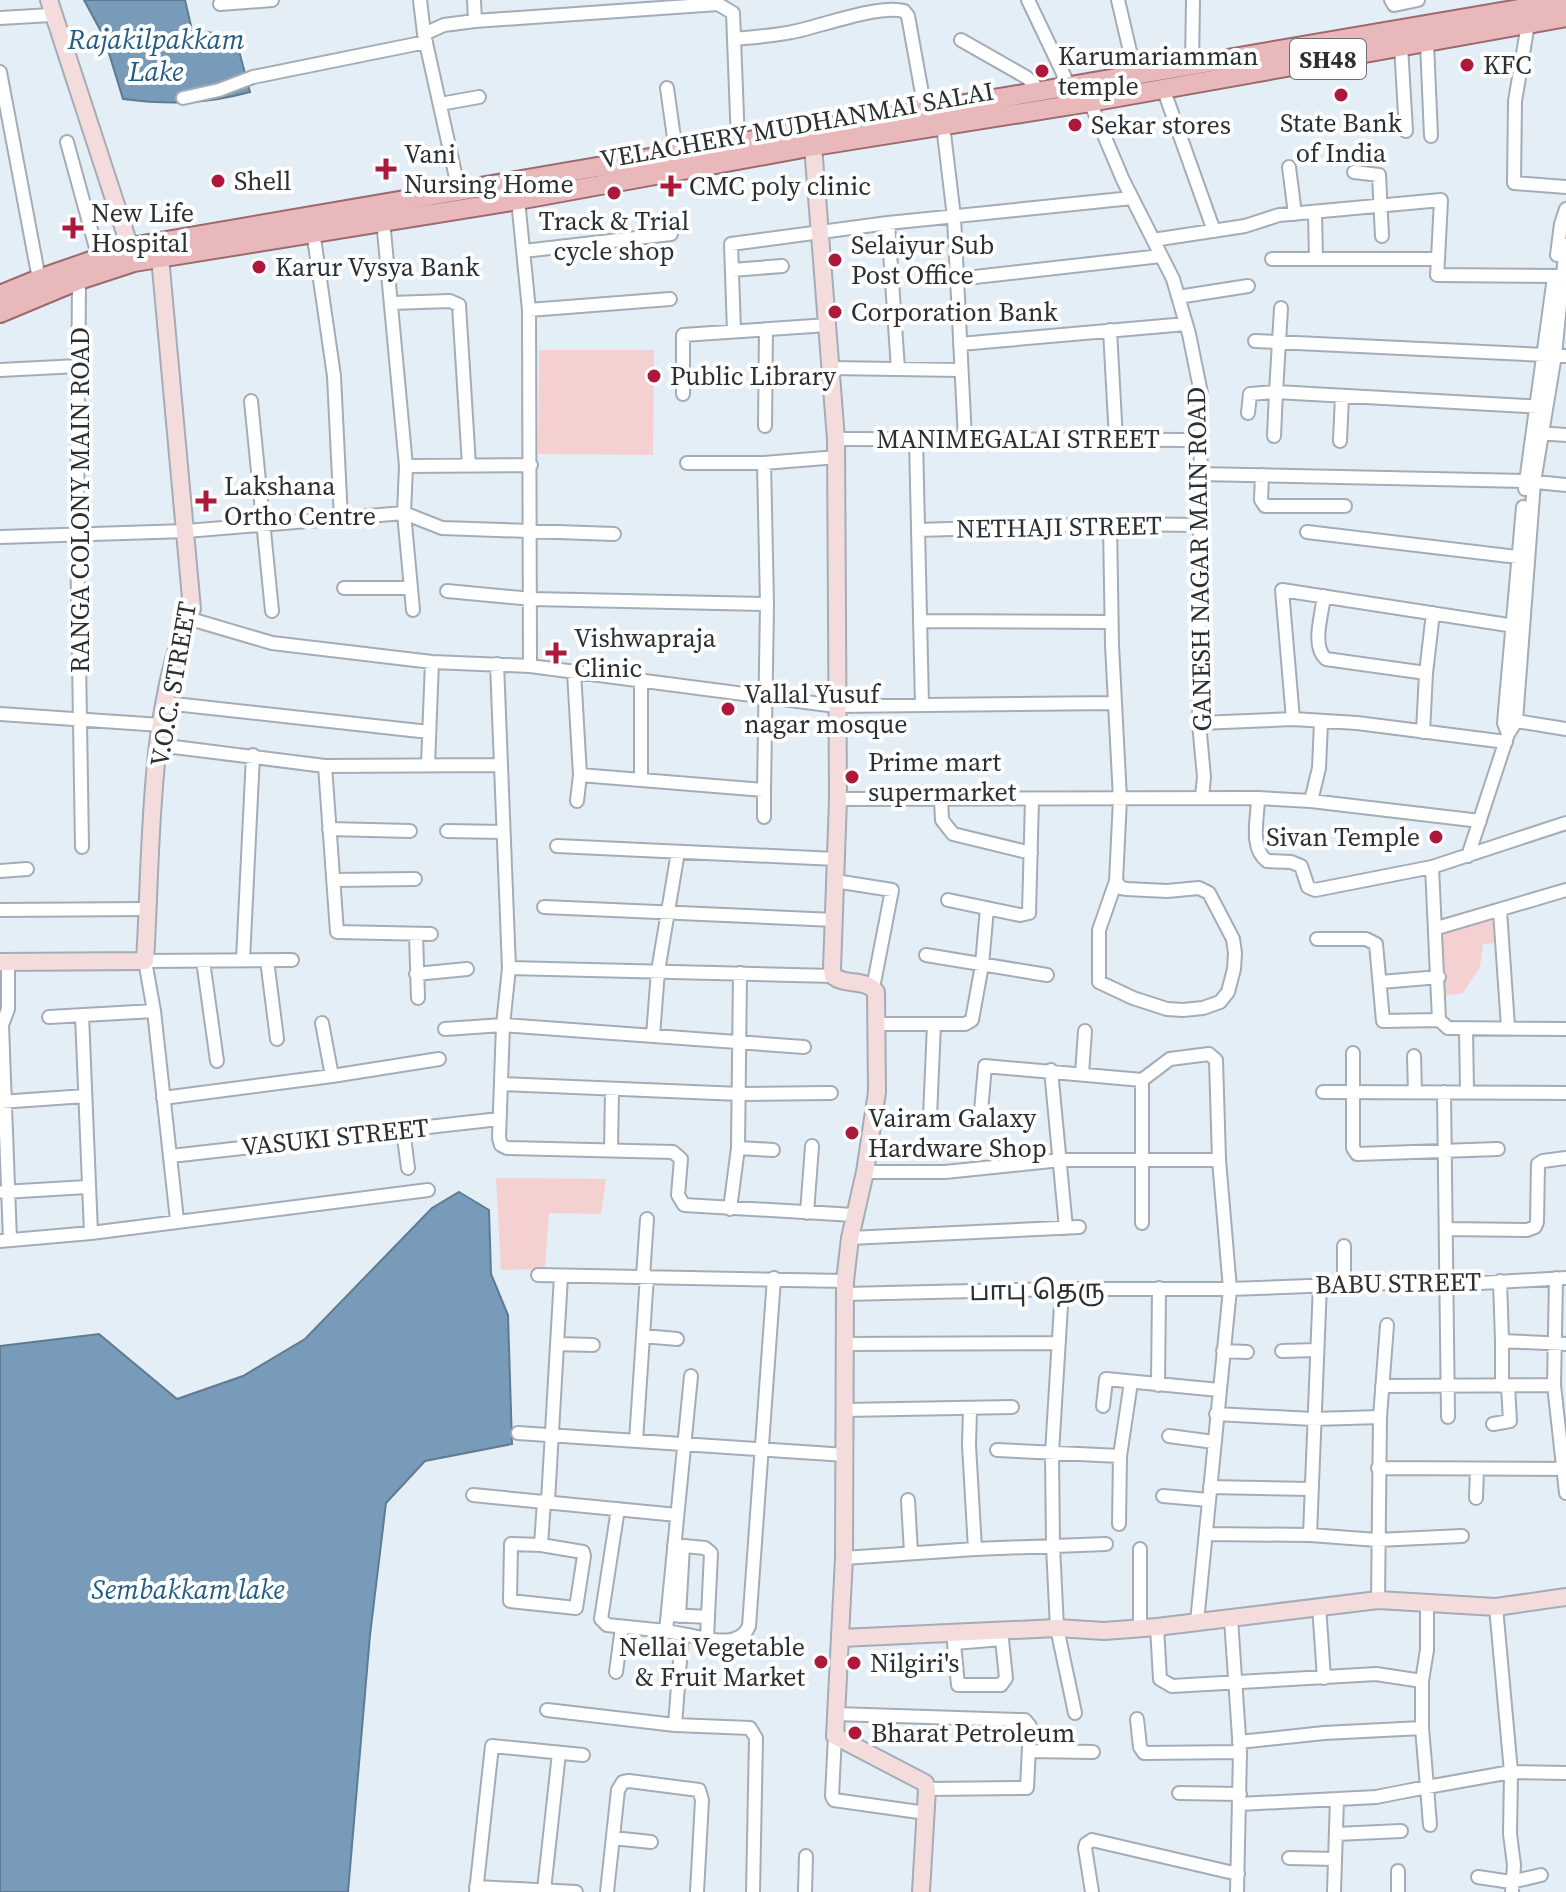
<svg xmlns="http://www.w3.org/2000/svg" width="1566" height="1892" viewBox="0 0 1566 1892" font-family="'Source Serif 4','Noto Sans Tamil',serif">
<style>
.green{fill:#f5d0d1}
.water{fill:#779bb8;stroke:#607b90;stroke-width:2}
.lines{fill:none;stroke-linecap:round;stroke-linejoin:round}
.street-casing{stroke:#a4adb5;stroke-width:16}
.secondary-casing{stroke:#a4adb5;stroke-width:20}
.primary-casing{stroke:#9c6a6e;stroke-width:22}
.street{stroke:#fff;stroke-width:12}
.secondary{stroke:#f4dcdd;stroke-width:16}
.primary{stroke:#e8b8bb;stroke-width:18}
.poi-dot{fill:#ad193b;stroke:#fff;stroke-width:3}
.labels{text-anchor:middle;dominant-baseline:central;stroke-width:8;stroke-linejoin:round;paint-order:stroke}
.shield{fill:#fff;stroke:#6b6d70;stroke-width:2}
.shield-label{font-size:24px;font-weight:bold;fill:#2c2f32}
.poi-label{font-size:26px;fill:#2c2f32;stroke:#fff;text-anchor:start}
.street-label{font-size:26px;fill:#2c2f32;stroke:#fff}
.water-label{font-size:28px;font-style:italic;fill:#225b84;stroke:#fff}
</style>
<rect width="100%" height="100%" fill="#e4eef6"/>
<!-- green -->
<path class="green" d="M539,350H654L653,455L538,454Z
M1494,916L1497,943L1483,944L1480,967L1463,993L1441,996L1438,932Z
M496,1178L606,1179L601,1214L549,1213L545,1269L501,1270Z"/>
<!-- water -->
<path class="water" d="M84,0H185L192,30L235,36L250,92C206,104 169,105 123,99L104,37Z
M459,1192L489,1210L491,1274L508,1315L512,1444L425,1461L386,1503L370,1635L348,1892H0V1346L99,1334L177,1399L243,1376L305,1339L432,1208Z"/>
<g class="lines">
<defs>
<path id="street" d="M420,0L424,34L459,191
M474,0L475,21
M1028,0L1070,88
M1118,0L1136,77
M1391,0L1394,5L1418,0
M220,4L272,0
M0,18L51,15
M1528,24L1515,101L1514,183L1566,187
M424,34L444,25L475,21L718,4L733,13L738,142
M735,39C753,37 773,36 792,32C819,27 879,4 904,11L908,16L925,110
M961,40L1026,77L1034,84L1038,93
M1427,43L1431,136
M1401,46L1406,131
M1192,66L1193,0
M0,72L39,279
M667,88L676,152
M1163,88L1214,231
M183,98L219,90L253,77L426,42
M1090,102L1123,180L1173,279L1189,334L1201,393L1199,723L1204,777L1202,797
M440,104L479,97
M943,125L954,217L965,439
M67,142L99,259
M1289,167L1295,214
M1354,172L1379,175L1382,236
M518,200L529,310L530,666
M1315,212L1316,259H1438L1437,275L1563,276
M383,220L406,466L404,513L413,610
M888,223L898,369
M313,231L334,376L341,519
M1153,240L1245,226L1279,215L1441,200L1438,259
M524,251L671,234
M1557,255L1561,224L1566,209
M1272,259H1316
M732,270L782,266
M957,279L1161,256
M79,280L77,534L82,847
M1178,297L1248,286
M391,303L450,301L459,305L469,465
M1281,308L1276,392L1544,407
M529,310L670,299
M1110,330L1116,440
M734,331L731,244L888,223L1132,198
M1255,341L1566,356
M960,344L1186,324
M831,368L961,370
M0,370L78,366
M683,394V335L828,325
M251,401L272,611
M1248,413L1250,394L1276,392L1274,436
M765,426L766,329
M1537,433L1566,435
M836,439L1199,440
M916,439L922,705
M1340,441L1342,396
M687,463H764L837,457
M406,466L531,465
M1199,474L1526,481L1566,485
M1262,475L1261,500L1265,506H1345
M1525,489L1554,277
M1110,524L1112,645L1120,799L1116,881L1121,888L1127,889L1167,891L1199,888L1209,893L1233,939L1235,953L1234,969L1228,992L1220,1002L1203,1008L1183,1010L1167,1009L1133,998L1099,982V930L1116,881
M918,530L1110,524L1200,525
M1307,532L1526,558
M0,537L186,531L404,513L442,528L614,534
M344,588H411
M447,591L532,599L767,604
M1324,596C1322,615 1311,646 1326,659L1426,673
M187,618L272,643L432,662L530,666L836,706L1115,703
M920,621L1111,622
M497,664L509,968L503,1025L499,1138L501,1145L507,1148L673,1152L681,1159L678,1195L684,1205L854,1215
M574,672L580,775L577,801
M641,681V780
M165,703L429,732
M0,714L161,725
M1293,719L1282,590L1521,627
M1510,720L1566,729
M1199,723L1293,719L1357,723L1506,742
M1423,732L1426,673L1433,613
M1508,734L1504,723L1523,507
M158,745L325,766L500,765
M428,765L432,662
M325,766L337,932L431,934
M580,775L764,790L767,604L764,463
M1258,798C1258,818 1249,847 1267,861L1291,862L1301,866L1308,887L1315,890L1432,867L1566,823
M838,799L1258,798L1311,801L1480,821
M941,799L942,820L953,834L1031,853
M1311,801L1319,768L1321,722
M764,817V790
M329,829L410,831
M447,831L503,832
M557,846L836,859
M1468,856L1508,734L1516,721L1534,482L1555,355L1566,245
M1432,867L1439,1020
M0,871L27,869
M333,880L415,879
M835,881L892,890L873,988
M948,900L1020,915L1029,913L1032,799
M544,907L834,920
M0,910L148,909
M1500,911L1508,1027
M1437,928L1566,890
M416,934L418,998
M1317,939H1366L1376,944L1383,1021L1439,1020
M926,955L1047,975
M243,960L253,755
M267,960L277,1039
M203,961L217,1061
M8,962V1009L2,1025L10,1240
M509,968L833,976
M416,974L467,969
M1381,982L1439,977
M82,1015L91,1233
M49,1017L154,1011
M1439,1020L1448,1028L1566,1029
M322,1023L332,1076
M875,1024H965L972,1020L982,965L987,908
M1466,1028L1467,1092
M445,1029L503,1025L804,1047
M653,1036L658,971L678,852
M1353,1053V1148L1357,1154L1498,1149
M1414,1056L1415,1092
M1051,1070L1066,1228
M1082,1074L1085,1031
M1142,1080L1170,1059L1209,1054L1216,1060L1219,1160L1230,1289L1197,1622
M501,1084L740,1094L831,1093
M1323,1092L1566,1093
M1444,1092L1448,1417
M163,1098L332,1076L439,1059
M0,1102L85,1096
M981,1111L985,1066L1142,1080V1223
M930,1117L934,1024
M403,1130L408,1168
M738,1148L773,1150
M611,1150L612,1090
M171,1156L499,1119
M865,1172H945L1061,1160H1219
M3,1192L87,1187
M730,1209L738,1148L740,973
M807,1213L812,1146
M177,1220L154,1011L145,961L292,960
M1446,1229L1527,1230L1535,1227L1537,1222L1538,1164L1543,1161L1566,1158
M850,1238L1079,1227
M0,1241L91,1233L428,1190
M1344,1246V1283
M538,1275L845,1281
M643,1276L647,1219
M1556,1278L1554,1385L1566,1493
M1500,1281L1502,1341L1566,1344
M1062,1289L1052,1453L1053,1546L1057,1628L1075,1713
M844,1294L1062,1289H1230L1388,1283L1447,1285L1566,1278
M643,1336L677,1339
M1502,1341V1386
M557,1344L593,1345
M845,1344L1059,1343
M1223,1351L1247,1352
M1282,1351L1317,1350
M1158,1385L1159,1288
M1382,1386L1554,1385
M1103,1406L1106,1379L1219,1390
M970,1409L969,1445L975,1549
M845,1410L1012,1407
M1216,1414L1313,1419L1380,1417L1387,1325
M1493,1424L1510,1421L1508,1386
M518,1433L846,1455
M1169,1436L1214,1442
M636,1441L647,1276
M997,1450L1120,1456
M1378,1468L1566,1469
M1210,1487L1311,1489
M473,1495L677,1515
M1163,1496L1209,1500
M1476,1498L1477,1469
M908,1500L911,1553
M548,1501L561,1276
M618,1509L601,1619L607,1625L666,1631
M1119,1524L1120,1456L1131,1382
M1206,1534L1310,1535L1377,1540L1462,1536
M1310,1535L1320,1284
M511,1544L541,1545L583,1552L584,1556L576,1608L510,1601Z
M541,1545L544,1501
M674,1545L705,1548L711,1553L707,1638
M844,1558L975,1549L1106,1544
M1378,1600L1380,1417
M1319,1606L1324,1678
M1496,1607L1511,1772L1510,1834L1514,1865L1512,1892
M671,1615L708,1617
M679,1616L683,1546
M1231,1619L1240,1752L1237,1892
M1157,1627L1160,1679L1172,1686L1376,1674L1422,1681
M1140,1628V1549
M953,1633L958,1685H1001L1006,1678L1001,1630
M682,1634C703,1637 739,1651 749,1626L774,1278
M954,1643L1002,1639
M616,1672L622,1627
M547,1710L675,1725L750,1728L756,1738L753,1892
M836,1714L1018,1720H1025L1030,1726L1027,1788L927,1789
M1137,1719L1140,1747L1144,1753L1240,1752
M675,1725L682,1634L666,1631L691,1376
M835,1736L832,1796L834,1800L926,1813
M1239,1742L1324,1733L1422,1728
M1029,1751L1093,1752
M1179,1793L1240,1794
M1240,1804L1376,1797L1427,1787L1422,1728V1681L1427,1650V1603
M1430,1825L1427,1787L1511,1772L1566,1773
M1336,1834L1401,1831
M613,1838L651,1842
M1289,1858L1335,1859
M1398,1871V1892
M1478,1877L1511,1882L1541,1875
M476,1887L576,1892
M544,1890L559,1753
M476,1892L492,1746L583,1755
M607,1892L618,1790L623,1782L629,1781L699,1790L702,1800L697,1892
M805,1892L806,1856
M1092,1892L1085,1848L1086,1844L1092,1840L1238,1874
M1334,1892L1337,1799"/>
<path id="secondary" d="M49,0L133,257
M812,133L836,439L838,799L832,969L833,976C846,986 865,978 876,992L877,1092L865,1172L850,1238L845,1281L844,1558L835,1736L925,1783L927,1789L921,1892
M0,962L145,961C152,852 147,708 192,609L159,246
M841,1638L1057,1628L1104,1631L1157,1627L1378,1600L1496,1607L1566,1597"/>
<path id="primary" d="M0,295L39,279L131,247L1566,1
M0,313L79,280L134,262L518,200L814,146L1090,102L1566,17"/>
</defs>
<!-- street casing -->
<use href="#street" class="street-casing"/>
<!-- secondary casing -->
<use href="#secondary" class="secondary-casing"/>
<!-- primary casing -->
<use href="#primary" class="primary-casing"/>
<!-- street -->
<use href="#street" class="street"/>
<!-- secondary -->
<use href="#secondary" class="secondary"/>
<!-- primary -->
<use href="#primary" class="primary"/>
</g>
<!-- markers -->
<g class="poi-dot">
<circle cx="1467" cy="65" r="8"/>
<circle cx="1042" cy="71" r="8"/>
<circle cx="1341" cy="95" r="8"/>
<circle cx="1075" cy="125" r="8"/>
<path d="M382 157h8v8h8v8h-8v8h-8v-8h-8v-8h8z"/>
<circle cx="218" cy="181" r="8"/>
<path d="M667 174h8v8h8v8h-8v8h-8v-8h-8v-8h8z"/>
<circle cx="614" cy="193" r="8"/>
<path d="M69 216h8v8h8v8h-8v8h-8v-8h-8v-8h8z"/>
<circle cx="835" cy="260" r="8"/>
<circle cx="259" cy="267" r="8"/>
<circle cx="835" cy="312" r="8"/>
<circle cx="654" cy="376" r="8"/>
<path d="M202 489h8v8h8v8h-8v8h-8v-8h-8v-8h8z"/>
<path d="M552 641h8v8h8v8h-8v8h-8v-8h-8v-8h8z"/>
<circle cx="728" cy="709" r="8"/>
<circle cx="852" cy="777" r="8"/>
<circle cx="1436" cy="837" r="8"/>
<circle cx="852" cy="1133" r="8"/>
<circle cx="821" cy="1662" r="8"/>
<circle cx="854" cy="1663" r="8"/>
<circle cx="855" cy="1733" r="8"/>
</g>
<g class="labels">
<!-- shield labels -->
<rect class="shield" x="1290" y="39" width="76" height="40" rx="6"/>
<g class="shield-label">
<text x="1328" y="59">SH48</text>
</g>
<!-- poi labels -->
<g class="poi-label">
<text x="1058" y="56">Karumariamman<tspan x="1058" dy="30">temple</tspan></text>
<text x="1483" y="65">KFC</text>
<text x="1341" y="123" text-anchor="middle">State Bank<tspan x="1341" dy="30">of India</tspan></text>
<text x="1091" y="125">Sekar stores</text>
<text x="404" y="154">Vani<tspan x="404" dy="30">Nursing Home</tspan></text>
<text x="234" y="181">Shell</text>
<text x="689" y="186">CMC poly clinic</text>
<text x="91" y="213">New Life<tspan x="91" dy="30">Hospital</tspan></text>
<text x="614" y="221" text-anchor="middle">Track &amp; Trial<tspan x="614" dy="30">cycle shop</tspan></text>
<text x="851" y="245">Selaiyur Sub<tspan x="851" dy="30">Post Office</tspan></text>
<text x="275" y="267">Karur Vysya Bank</text>
<text x="851" y="312">Corporation Bank</text>
<text x="670" y="376">Public Library</text>
<text x="224" y="486">Lakshana<tspan x="224" dy="30">Ortho Centre</tspan></text>
<text x="574" y="638">Vishwapraja<tspan x="574" dy="30">Clinic</tspan></text>
<text x="744" y="694">Vallal Yusuf<tspan x="744" dy="30">nagar mosque</tspan></text>
<text x="868" y="762">Prime mart<tspan x="868" dy="30">supermarket</tspan></text>
<text x="1420" y="837" text-anchor="end">Sivan Temple</text>
<text x="868" y="1118">Vairam Galaxy<tspan x="868" dy="30">Hardware Shop</tspan></text>
<text x="805" y="1647" text-anchor="end">Nellai Vegetable<tspan x="805" dy="30">&amp; Fruit Market</tspan></text>
<text x="870" y="1663">Nilgiri's</text>
<text x="871" y="1733">Bharat Petroleum</text>
</g>
<!-- street labels -->
<g class="street-label">
<text transform="translate(797 125) rotate(-10)">VELACHERY MUDHANMAI SALAI</text>
<text x="1018" y="439">MANIMEGALAI STREET</text>
<text transform="translate(80 500) rotate(-90)">RANGA COLONY MAIN ROAD</text>
<text transform="translate(1059 527) rotate(-1)">NETHAJI STREET</text>
<text transform="translate(1199 559) rotate(-91)">GANESH NAGAR MAIN ROAD</text>
<text transform="translate(173 684) rotate(-80)">V.O.C. STREET</text>
<text transform="translate(335 1137) rotate(-6)">VASUKI STREET</text>
<text transform="translate(1398 1283) rotate(-1)">BABU STREET</text>
<text transform="translate(1037 1290) rotate(-1)">பாபு தெரு</text>
</g>
<!-- water labels -->
<g class="water-label">
<text x="156" y="39">Rajakilpakkam<tspan x="156" dy="32">Lake</tspan></text>
<text x="188" y="1589">Sembakkam lake</text>
</g>
</g>
</svg>
